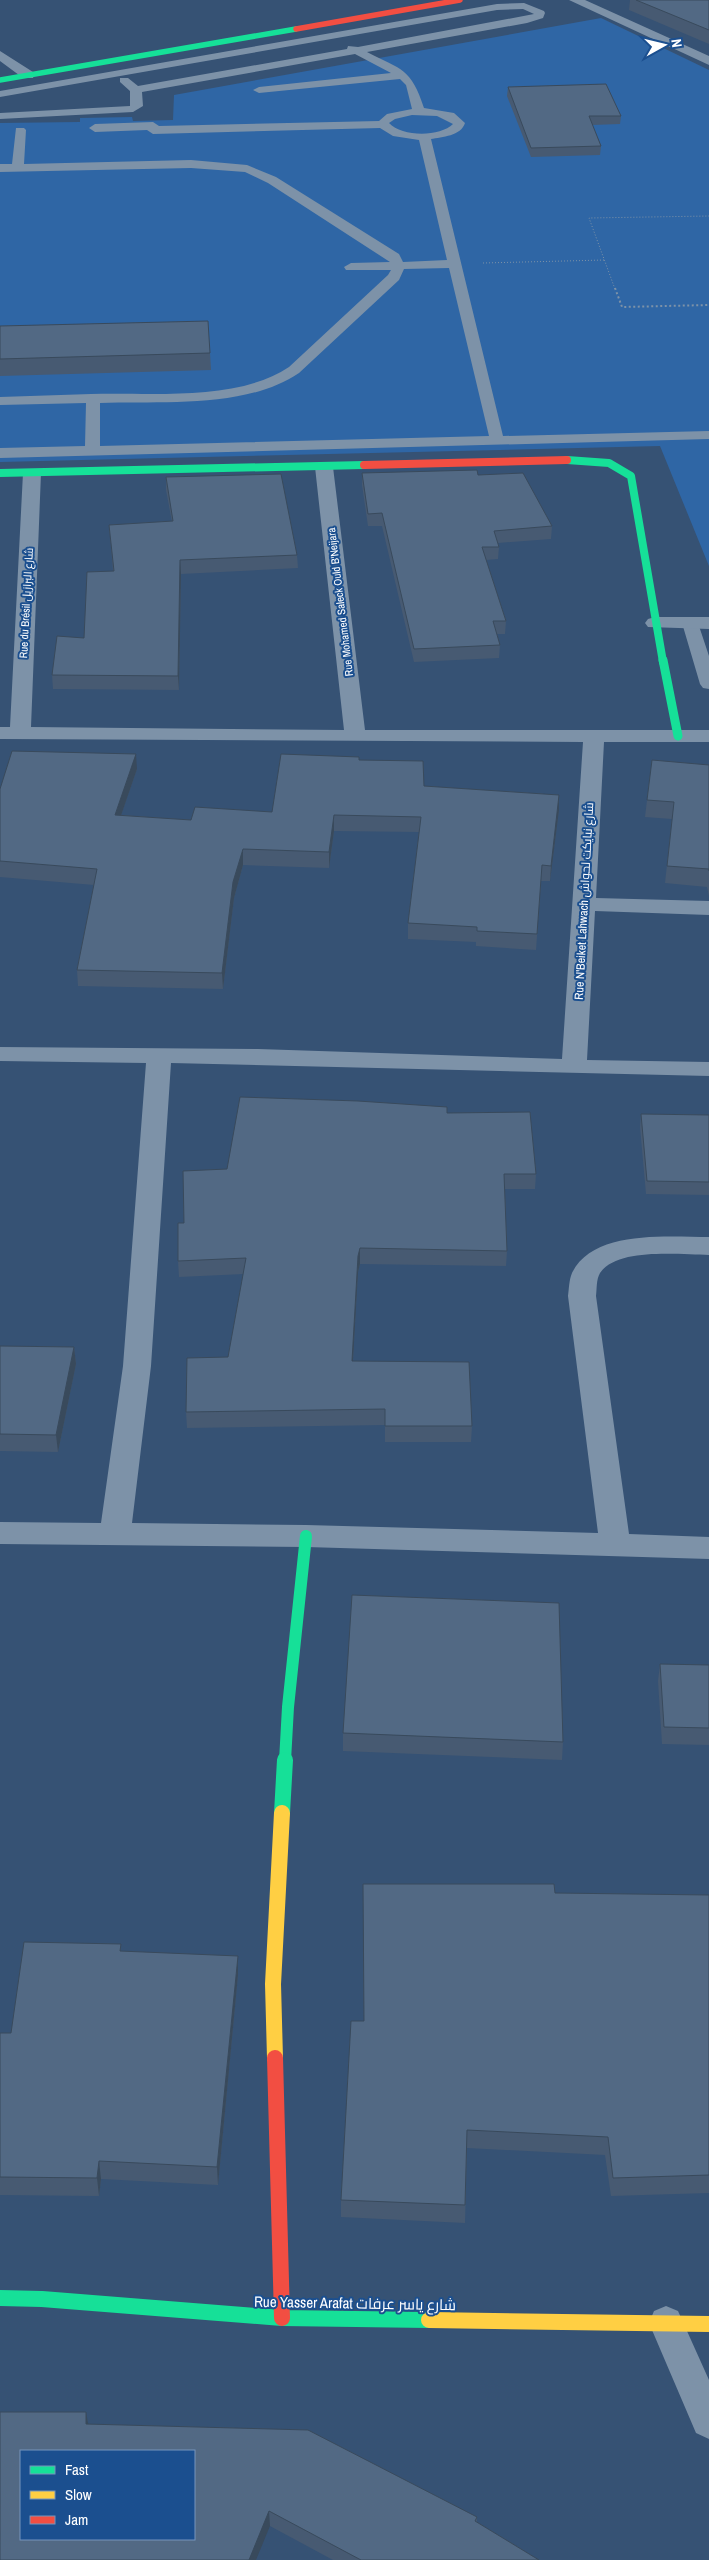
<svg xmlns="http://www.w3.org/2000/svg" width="709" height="2560" viewBox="0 0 709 2560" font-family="'Archivo Narrow',Cairo,sans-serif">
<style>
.green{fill:#2f66a5}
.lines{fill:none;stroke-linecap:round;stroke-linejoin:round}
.path-far1{stroke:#7d92a8;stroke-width:1;stroke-dasharray:1 2;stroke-linecap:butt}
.path{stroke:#7d92a8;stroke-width:2;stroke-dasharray:2 2.5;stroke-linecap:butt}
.lane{fill:#7d92a8;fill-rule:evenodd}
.street{fill:#7d92a8;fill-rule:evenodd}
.fast-far4{stroke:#16e098;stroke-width:5.5}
.fast-far3{stroke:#16e098;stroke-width:8}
.fast-far2{stroke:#16e098;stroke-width:9}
.fast-far1{stroke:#16e098;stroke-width:12}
.fast{stroke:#16e098;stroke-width:16}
.slow{stroke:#ffcf43;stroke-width:16}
.jam-far2{stroke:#f24e42;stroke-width:5.5}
.jam-far1{stroke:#f24e42;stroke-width:8}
.jam{stroke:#f24e42;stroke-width:16}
.wall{fill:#475a72}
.shaded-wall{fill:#394a5c}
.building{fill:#526984;stroke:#394a5c;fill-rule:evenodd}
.labels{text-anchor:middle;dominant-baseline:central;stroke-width:4;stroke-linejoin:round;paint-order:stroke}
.far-street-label{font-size:11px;fill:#fff;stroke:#1b4f8f}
.street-label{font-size:12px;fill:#fff;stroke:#1b4f8f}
.near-street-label{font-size:15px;fill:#fff;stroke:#1b4f8f}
</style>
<rect width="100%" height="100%" fill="#365274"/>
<!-- green -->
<path class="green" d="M601,18L709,70V566L660,446L0,462V123L80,122V118L132,117L133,121L173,120L174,95Z"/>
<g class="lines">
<!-- path-far1 -->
<path class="path-far1" d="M483,263L605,260
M615,289L589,218L709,216"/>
<!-- path -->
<path class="path" d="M615,288L622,307L709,305"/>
<!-- lane -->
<path class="lane" d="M524,3L544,11L545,13L543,18L527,23L367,52C402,70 411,68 424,108L454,113L465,123C461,136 442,137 431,139L503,436L709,431V439L0,458V448L85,446L86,403L0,405V397C30,396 61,395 91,394C153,392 236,402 289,367L388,275L391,270H346L344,267L351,263L390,262L268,183L245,172L191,168L0,172V164H12L16,128H24L26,130L24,164L191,160L247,165L276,177L399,254L403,262L447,260L419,140L393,136L380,128L153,134L147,130L95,132L89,128L95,124L153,122L159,126L379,121L387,114L412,109L406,85L400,79L259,93L253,90L259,87L391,73L355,54L142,92L143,106L133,112L0,119V113L130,106V91L120,82V78H128L138,86L347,49L348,46L358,47L534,14L523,9L497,10L0,97V91L497,4ZM412,115L437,116L453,124C440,137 402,137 389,123L395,119ZM449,268L489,436L100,446V403C162,401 246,409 299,373L399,280L404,269Z
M690,618L696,619L698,623L709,656V689L703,688L700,684L682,623L684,619Z
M666,2306L678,2311L709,2380V2439L696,2433L649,2323L654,2311Z"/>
<!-- street -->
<path class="street" d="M569,0H585L709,56V65Z
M0,51L33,72L34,75L33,78H23L0,61Z
M324,462L330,463L333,467L365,730H709V742H604L596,898L709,901V915L595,911L587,1060L709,1062V1076L171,1063L151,1366L132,1523L306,1525L598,1533L568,1296C569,1289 569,1280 572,1273C593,1229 669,1237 709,1237V1255C681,1255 618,1247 600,1273C596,1280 597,1289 596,1296L629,1534L709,1537V1559L306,1547L0,1544V1522L101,1523L123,1366L146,1063L0,1061V1047L258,1049L562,1059L583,742L0,739V727H10L23,473L26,469H38L41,473L31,727L344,730L315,467L318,463Z
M655,617H709V629L648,627L645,623L648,619Z"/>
<!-- fast-far4 -->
<path class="fast-far4" d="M0,80L296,29"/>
<!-- fast-far3 -->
<path class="fast-far3" d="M567,460L609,463L631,476L663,662
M0,473L364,465"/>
<!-- fast-far2 -->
<path class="fast-far2" d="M663,660L678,736"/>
<!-- fast-far1 -->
<path class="fast-far1" d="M285,1761L288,1707L306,1536"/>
<!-- fast -->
<path class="fast" d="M282,1813L285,1760
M0,2298L42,2299L282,2318L429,2320"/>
<!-- slow -->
<path class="slow" d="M275,2058L273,1984L282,1813
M429,2320L709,2324"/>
<!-- jam-far2 -->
<path class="jam-far2" d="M296,29L460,0"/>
<!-- jam-far1 -->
<path class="jam-far1" d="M364,465L567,460"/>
<!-- jam -->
<path class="jam" d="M275,2058L282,2318"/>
</g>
<!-- wall -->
<path class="wall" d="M630,0H709V44L629,10Z
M508,87L621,116L620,124L592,125L601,146L600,155L531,157L507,96Z
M0,326L210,353L211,370L0,376Z
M362,473L478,475L552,526L551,539L498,543L499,547L498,559L486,560L506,621L505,634H497L500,645L499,658L414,662L382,526H368L362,485Z
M166,477L297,555L298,568L181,574L179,690L53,689L52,675L84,638L113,571L109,525L172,522L166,490Z
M359,760L424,786L559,795V810L550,881H541L536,950L476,946V942L408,939V923L419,832L334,831L329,868L243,865L234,898L223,989L78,986L77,970L94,885L0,877V789L137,769L121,815L191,820L272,812Z
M709,765V896L707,887L665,883L672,819L645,817L647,800Z
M447,1113L536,1174L535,1189H505L507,1251L506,1266L360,1264L358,1272L353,1361L472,1426L471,1442H385V1425L187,1428L186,1412L228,1357L244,1274L179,1277L178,1261L184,1223L227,1169Z
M641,1114L709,1115V1195L646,1194L640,1127Z
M0,1346L74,1347L76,1364L58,1452L0,1451Z
M660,1664L709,1665V1745L662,1744L658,1681Z
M343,1733L563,1742L562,1760L343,1751Z
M555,1893L709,1895V2193L611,2196L605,2155L467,2148L465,2223L341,2217V2200Z
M122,1951L238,1975L218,2185L101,2179L99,2196L0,2195V2033H11Z
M86,2412L88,2424L477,2517V2522L539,2560H333L270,2526L0,2560Z"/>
<!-- shaded-wall -->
<path class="shaded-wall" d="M180,560L181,574L179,690L178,676Z
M136,754L137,769L116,830L115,815Z
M559,795V810L550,881L551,866Z
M334,815V831L329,868V852Z
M243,849V865L234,898L223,989L222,973L233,882Z
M360,1248V1264L358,1272L352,1377V1361L358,1256Z
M74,1347L76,1364L58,1452L56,1435Z
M238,1956V1975L218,2185L217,2167Z
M99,2161L101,2179L99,2196L97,2178Z
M86,2412L89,2428L86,2424Z
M269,2511L270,2526L256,2560H249Z"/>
<!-- building -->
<path class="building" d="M636,0H709V30Z
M606,84L621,116H589L601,146L531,148L508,87Z
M208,321L210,353L0,359V326Z
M477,470L478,475L523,473L552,526L494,531L499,547H482L506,621H493L500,645L414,649L382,513L368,514L362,473Z
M281,474L297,555L180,560L178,676L52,675L57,636L84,638L87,572L114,571L109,525L173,521L166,477Z
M12,751L136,754L115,815L191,820L195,807L272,812L281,754L359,757V760L423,761L424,786L559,795L551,866L542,865L537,934L477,931V927L408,923L421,817L334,815L329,852L243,849L233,882L222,973L77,970L97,869L0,861V789Z
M652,760L709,765V871V869L667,866L674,802L647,800Z
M240,1097L358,1101L447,1107V1113L530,1112L536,1174H504L507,1251L360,1248L358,1256L352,1361L469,1362L472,1426H385V1409L186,1412L187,1358L228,1357L246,1258L178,1261V1223H184L183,1171L227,1169Z
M641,1114L709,1115V1182L647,1181Z
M0,1346L74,1347L56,1435L0,1434Z
M352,1595L559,1603L563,1742L343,1733Z
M660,1664L709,1665V1728L664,1727Z
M363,1884H554L555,1893L709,1895V2175L613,2178L608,2137L467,2130L465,2205L341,2200L351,2021H364Z
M24,1942L121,1944L120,1951L238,1956L217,2167L99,2161L97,2178L0,2177V2033H11Z
M0,2412H86V2424L308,2430L477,2517L475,2521L539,2560H361L269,2511L249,2560H0ZM21,2451H194V2539H21Z"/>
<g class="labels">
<!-- far-street labels -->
<g class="far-street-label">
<text transform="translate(340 602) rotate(-97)">Rue Mohamed Saleck Ould B'Neijara</text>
<text transform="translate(26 603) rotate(-87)">Rue du Brésil شارع البرازيل</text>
</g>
<!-- street labels -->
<g class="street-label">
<text transform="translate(584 901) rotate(-87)">Rue N'Beiket Lahwach شارع نبايكت لحواش</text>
</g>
<!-- near-street labels -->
<g class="near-street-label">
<text transform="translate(355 2303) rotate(1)">Rue Yasser Arafat شارع ياسر عرفات</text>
</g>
</g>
<!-- legend -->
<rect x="20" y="2450" width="175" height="90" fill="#1b4f8f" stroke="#7695bc"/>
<rect x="30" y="2466" width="25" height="8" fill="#16e098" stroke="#7695bc"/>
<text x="65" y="2475" font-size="15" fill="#ffffff">Fast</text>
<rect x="30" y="2491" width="25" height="8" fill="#ffcf43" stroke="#7695bc"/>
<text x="65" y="2500" font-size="15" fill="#ffffff">Slow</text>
<rect x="30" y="2516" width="25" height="8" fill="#f24e42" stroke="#7695bc"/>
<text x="65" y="2525" font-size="15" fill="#ffffff">Jam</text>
<!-- north arrow -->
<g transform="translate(664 45) rotate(82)" stroke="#1b4f8f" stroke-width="4" paint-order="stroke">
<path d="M0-4L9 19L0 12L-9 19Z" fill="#ffffff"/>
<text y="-8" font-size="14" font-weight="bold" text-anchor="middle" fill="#ffffff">N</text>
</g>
</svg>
